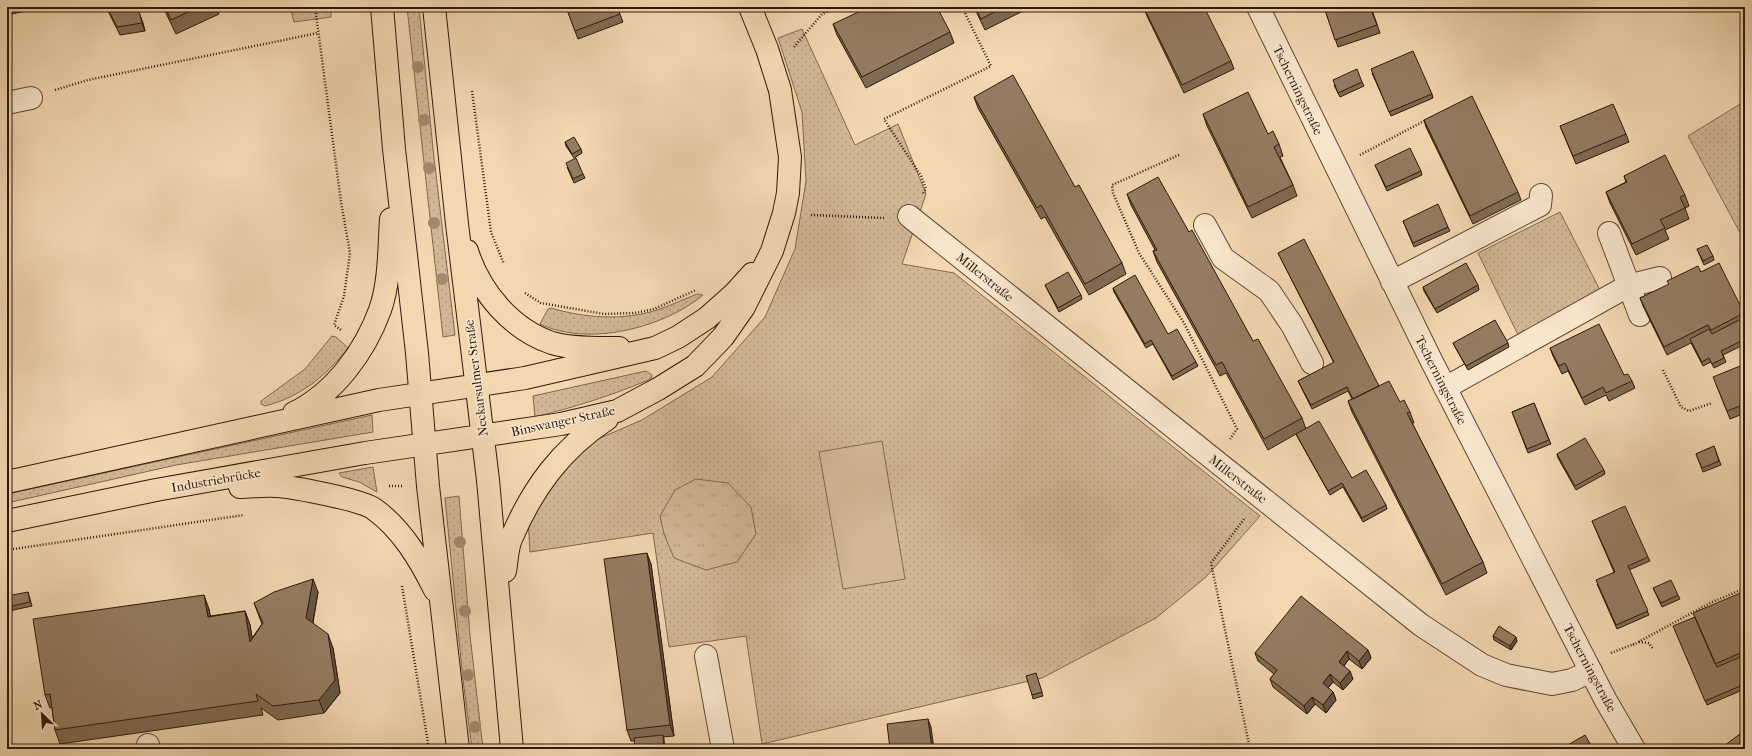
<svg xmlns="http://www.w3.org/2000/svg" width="1752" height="756" viewBox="0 0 1752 756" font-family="'IM FELL French Canon',serif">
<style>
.grass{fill:url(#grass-dots);stroke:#806850}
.park{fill:url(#park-tufts);stroke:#806850}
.garden{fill:#d1b795;stroke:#806850}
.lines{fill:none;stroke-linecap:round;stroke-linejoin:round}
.minor-casing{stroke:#604834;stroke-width:24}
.major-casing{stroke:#2f190b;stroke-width:24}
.path{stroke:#2f190b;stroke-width:2.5;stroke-dasharray:1 2;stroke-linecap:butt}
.minor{stroke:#f7e5cc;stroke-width:22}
.major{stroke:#f2d7b1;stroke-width:22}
.tree{fill:#a2886c}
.wall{fill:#7f6b53;stroke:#2f190b}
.shaded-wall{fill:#685744;stroke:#2f190b}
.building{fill:#947c61;stroke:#2f190b}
.labels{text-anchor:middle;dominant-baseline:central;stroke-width:3;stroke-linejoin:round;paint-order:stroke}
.street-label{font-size:13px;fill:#2f190b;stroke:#f7e5cc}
</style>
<defs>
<pattern id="grass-dots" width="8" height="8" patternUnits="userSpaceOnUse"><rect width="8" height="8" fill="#d1b795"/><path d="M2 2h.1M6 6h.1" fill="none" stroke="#b49d7f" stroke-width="1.8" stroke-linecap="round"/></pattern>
<pattern id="park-tufts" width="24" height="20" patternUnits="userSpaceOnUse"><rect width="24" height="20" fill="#d1b795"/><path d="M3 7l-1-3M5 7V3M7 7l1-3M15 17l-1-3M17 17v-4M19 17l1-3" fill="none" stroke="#b49d7f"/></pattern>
</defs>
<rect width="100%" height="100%" fill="#f2d7b1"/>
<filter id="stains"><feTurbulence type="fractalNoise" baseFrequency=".005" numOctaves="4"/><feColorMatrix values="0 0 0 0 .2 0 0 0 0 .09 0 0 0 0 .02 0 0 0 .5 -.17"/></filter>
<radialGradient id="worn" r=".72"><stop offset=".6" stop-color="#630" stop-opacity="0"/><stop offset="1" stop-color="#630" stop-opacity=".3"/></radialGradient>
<!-- grass -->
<path class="grass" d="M290,7H331V17L294,22Z
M407,7H419L433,149L455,335L443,337Z
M802,29L855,145L898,124L926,194L902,264L954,273L1260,516L1206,577L1156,618L1042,678L762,744L746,636L669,647L653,533L530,552L527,502L570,451L642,420L712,377L765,317L795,249L806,181L802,112L778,38Z
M1745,101V242L1688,136Z
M1560,212L1600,290L1520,339L1478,253Z
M697,294L703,295C663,328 589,347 540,324L548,309L551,308C585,318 623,321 657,310C670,306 684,299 697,294Z
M332,336L336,337L348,348C325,377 300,397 265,406L261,404V401L305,369Z
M646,371L652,375L651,379C613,395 575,407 535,417L533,396Z
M372,415L373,432L176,465L7,503V494Z
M373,467L377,492L359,482L342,477L339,473Z
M459,496L470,635L483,749H472L463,680L445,498Z"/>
<!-- park -->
<path class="park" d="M696,479L728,483L751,507L756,534L737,562L706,570L674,558L664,534L660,516L675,490Z"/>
<!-- garden -->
<path class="garden" d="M882,441L905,579L843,589L819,452Z"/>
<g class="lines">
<defs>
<path id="minor" d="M1258,7L1431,360L1605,699L1634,749
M7,103L31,98
M909,216L1421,625L1482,665L1506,675L1552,684L1572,680L1591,671
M1205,225L1223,258L1269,291L1292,325L1312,363
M1609,233L1640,315
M1392,282L1540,205L1541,195
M1445,388L1628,286L1660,278
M706,656L723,749
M148,745L149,749"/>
<path id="major" d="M382,7L394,149L417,353L428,486L458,749
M434,7L457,224L488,480L512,749
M467,251C480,292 511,329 552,343C571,349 599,348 619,348
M294,413C335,393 365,351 380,310C390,282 389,247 391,219
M7,482L379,400L525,378L655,348L678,337L707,318L734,294L752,274
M240,487C252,487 264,485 276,486C294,487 362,500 374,509C402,529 420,560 435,590
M7,521L156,490L365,453L561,424L617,411L658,389L695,366L723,337L744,307L772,251L784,213L788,193L790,157L780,90L767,49L750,7
M505,571C507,561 507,548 511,539C532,489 561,449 607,419"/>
</defs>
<!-- minor casing -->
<use href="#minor" class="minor-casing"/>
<!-- major casing -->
<use href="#major" class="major-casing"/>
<!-- path -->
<path class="path" d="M315,7L341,202L350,253L344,296L334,325L341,330
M794,47L822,14L837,7
M55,90L88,80L318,33
M472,91L491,232L504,264
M1179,155L1112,185L1113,193L1139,253L1184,323L1237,429L1230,439
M1360,155L1426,120
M923,193L926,189L921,176L884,119L991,66L962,7
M811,215L884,218
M525,293L541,303L604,314L635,313L654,309L696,290
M1663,370L1681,407L1689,411L1712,403
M389,486H402
M1244,519L1211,563L1250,749
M7,550L244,515
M402,586L429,749
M1639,642L1649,643L1653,649
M1633,645L1710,603L1745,588
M1611,653L1634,644
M875,744L876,749"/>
<!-- minor -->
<use href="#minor" class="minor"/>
<!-- major -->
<use href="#major" class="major"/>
</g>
<!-- trees -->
<g class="tree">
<circle cx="418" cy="67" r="6"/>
<circle cx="424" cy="120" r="6"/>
<circle cx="429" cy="168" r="6"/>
<circle cx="434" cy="223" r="6"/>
<circle cx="442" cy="279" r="6"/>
<circle cx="460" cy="542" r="6"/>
<circle cx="465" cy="611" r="6"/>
<circle cx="468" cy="675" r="6"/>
<circle cx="475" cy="727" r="6"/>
</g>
<!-- wall -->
<path class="wall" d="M7,7H36V9L7,15Z
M106,7H136L140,15L145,31L120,35Z
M163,7H216L219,14L176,34Z
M566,7H617L623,22L578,39Z
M974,7H1031L985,30Z
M1324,7H1371L1380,33L1338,47Z
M1144,8L1231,61L1234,69L1184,93L1147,16Z
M833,24L950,32L954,43L866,88L837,35Z
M1372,73L1432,94L1433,98L1391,116Z
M1362,82L1364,86L1340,97L1334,85Z
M974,97L1075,187L1122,263L1126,274L1089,295L1045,217L1041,219L978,108Z
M1203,114L1268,134L1279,144L1283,156L1280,157L1293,185L1297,196L1252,218L1207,126Z
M1424,120L1518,192L1521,200L1473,224L1426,127Z
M1560,126L1626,134L1629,142L1576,164Z
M565,142L581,149L582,153L574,158L566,146Z
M1375,165L1421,171L1422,175L1387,191Z
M567,167L583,174L585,178L574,183Z
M1624,176L1685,195L1689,206L1685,208L1689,219L1665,230L1669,239L1636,255L1610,203L1606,192L1626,182Z
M1127,194L1189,232L1253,341L1302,418L1306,429L1352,478L1386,505L1387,509L1363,522L1343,487L1330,495L1298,438L1296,434L1268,450L1226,373L1220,376L1157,262L1153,251L1155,250L1131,205Z
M1403,221L1448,227L1450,231L1414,247Z
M1697,249L1713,256L1714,260L1704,265Z
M1278,253L1379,386L1400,402L1410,412L1414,423H1412L1483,562L1487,573L1446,595L1352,412L1348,401L1352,399L1348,391L1312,409L1298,381L1334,363L1280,257Z
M1701,272L1744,313L1745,315V344L1723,355L1726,362L1714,368L1711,362L1703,366L1691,343L1667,355L1643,306L1640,298Z
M1045,285L1081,295L1082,299L1059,312L1047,289Z
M1478,285L1479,290L1437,313L1424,291L1423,287Z
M1113,288L1168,334L1196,362L1198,366L1173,380L1153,344L1146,348L1114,292Z
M1453,343H1508L1509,347L1468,370L1455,347Z
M1550,348L1624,375L1632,381L1635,388L1609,401L1606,395L1585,405L1568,371L1562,374L1553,356Z
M1745,364V413L1730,419L1716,384Z
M1534,403L1551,444L1528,453L1512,412Z
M1714,446L1721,465L1703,472L1696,454Z
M1557,454L1604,470L1605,474L1576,490L1558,458Z
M1592,521L1648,557L1650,561L1629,570L1649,615L1617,629L1597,584L1614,572Z
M651,564L674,736L663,737L664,739L631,741L627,730Z
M1653,588L1678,595L1680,599L1662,607Z
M1745,591V689L1707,705L1675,630L1695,617Z
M28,592L32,606L9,611L8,607Z
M318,592L313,623L333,648L340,693L324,713L278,720L261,708L263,715L60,744L55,730L52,708H50L45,695L209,609L210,616L245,611L250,625L252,638L262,624L254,603Z
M1493,636L1517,641L1511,650L1494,640Z
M1368,650L1371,658L1362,669L1349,659L1344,666L1353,679L1343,690L1333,682L1328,688L1333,692L1336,700L1326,713L1315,704L1307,714L1273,687L1270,679L1274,674L1258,661L1255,653Z
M1037,677L1043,696L1033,699L1032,695Z"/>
<!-- shaded-wall -->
<path class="shaded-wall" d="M140,15L143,23L145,31L142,23Z
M647,553L651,564L674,736L670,725Z
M313,579L318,592L311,632L306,618Z
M204,595L209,609L213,630L208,617Z
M245,611L250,625L255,655L250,642Z
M328,634L333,648L340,693L324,713L319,700Z
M1516,637L1517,641L1511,650L1510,646Z
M1368,650L1371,658L1362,669L1359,661Z
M1347,651L1349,659L1341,669L1339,662Z
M1350,671L1353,679L1343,690L1340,683Z
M1330,674L1333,682L1325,691L1323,683Z
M1333,692L1336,700L1326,713L1323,705Z
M1312,697L1315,704L1307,714L1304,706Z
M928,719L931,727L934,749H932Z
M663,735L664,739L665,749H664Z"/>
<!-- building -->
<path class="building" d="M107,7H136L140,15L142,23L117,27Z
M165,7H199L171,20Z
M566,7H617L620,14L575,31Z
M869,7H937L950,32L862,77L833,24Z
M975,7H1004L981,19Z
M1147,7H1204L1231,61L1182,85L1144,8Z
M1324,7H1370L1377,25L1335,40Z
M1413,51L1432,94L1389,112L1371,69Z
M1357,69L1362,82L1338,93L1333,80Z
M1013,75L1075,187L1079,185L1122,263L1085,284L1041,205L1037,208L974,97Z
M1248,92L1268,134L1273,131L1279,144L1274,147L1293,185L1248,207L1203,114Z
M1472,96L1518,192L1470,216L1424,120Z
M1613,104L1626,134L1573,156L1560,126Z
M574,137L581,149L572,154L565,142Z
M1410,148L1421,171L1386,187L1375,165Z
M1665,155L1685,195L1680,197L1685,208L1660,220L1665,228L1632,244L1606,192L1627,182L1624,176Z
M576,158L583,174L573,179L566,163Z
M1158,177L1189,232L1192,230L1253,341L1258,339L1302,418L1264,439L1222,362L1216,365L1153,251L1157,250L1127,194Z
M1438,204L1448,227L1413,243L1403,221Z
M1304,239L1379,386L1353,399L1347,387L1311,405L1298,381L1334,362L1278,253Z
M1707,245L1713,256L1703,261L1697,249Z
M1466,263L1478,285L1435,309L1423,287Z
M1719,263L1744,313L1711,330L1708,325L1664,347L1640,298L1669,284L1667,281L1698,266L1701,272Z
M1068,272L1081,295L1058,308L1045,285Z
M1135,275L1168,334L1177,329L1196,362L1172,376L1151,340L1145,344L1113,288Z
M1745,317V339L1721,351L1724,358L1712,364L1709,358L1702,362L1690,339L1709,329L1712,334Z
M1495,320L1508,343L1466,366L1453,343Z
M1599,324L1624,375L1628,374L1632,381L1606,393L1603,387L1582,398L1565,363L1559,366L1550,348Z
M1745,364V404L1727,411L1713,377Z
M1389,381L1400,402L1404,400L1410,412L1407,413L1483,562L1442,584L1348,401Z
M1534,403L1549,440L1527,449L1512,412Z
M1319,421L1352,478L1366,470L1386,505L1362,518L1342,483L1328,491L1296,434Z
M1585,438L1604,470L1575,486L1557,454Z
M1714,446L1719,461L1702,468L1696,454Z
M1625,506L1648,557L1628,566L1648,611L1616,625L1596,580L1615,572L1592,521Z
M647,553L670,725L627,730L604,559Z
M313,579L306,618L328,634L335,680L319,700L273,706L256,694L258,701L55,730L50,694L45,695L33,619L204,595L208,617L245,611L250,642L263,623L254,603L274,592Z
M1671,580L1678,595L1661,603L1653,588Z
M1745,591V651L1715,664L1693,613Z
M28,592L30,602L8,607L7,596Z
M1301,596L1368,650L1359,661L1347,651L1339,662L1350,671L1340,683L1330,674L1323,683L1333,692L1323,705L1312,697L1304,706L1270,679L1277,670L1255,653Z
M1695,617L1717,667L1745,655V684L1705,701L1673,626Z
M1499,626L1516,637L1510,646L1493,636Z
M1036,673L1042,692L1032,695L1026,676Z
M928,719L932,749H890L887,724Z
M1745,730V749H1720Z
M663,735L664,749H635L634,738Z
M1585,735L1593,749H1561Z
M1521,744L1525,749H1515Z"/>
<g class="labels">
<!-- street labels -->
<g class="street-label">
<text transform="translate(1298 90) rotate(64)">Tscherningstraße</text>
<text transform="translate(985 277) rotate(39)">Millerstraße</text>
<text transform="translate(476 378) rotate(-97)">Neckarsulmer Straße</text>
<text transform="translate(1441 380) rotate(63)">Tscherningstraße</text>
<text transform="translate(563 421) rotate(-12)">Binswanger Straße</text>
<text transform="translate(1238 479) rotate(38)">Millerstraße</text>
<text transform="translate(216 480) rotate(-10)">Industriebrücke</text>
<text transform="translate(1590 668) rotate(62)">Tscherningstraße</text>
</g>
</g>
<!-- margin -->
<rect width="1752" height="756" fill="none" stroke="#f2d7b1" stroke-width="24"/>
<rect x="8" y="8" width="1736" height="740" fill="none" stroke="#2f190b" stroke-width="2"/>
<rect x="12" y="12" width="1728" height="732" fill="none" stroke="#2f190b"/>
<!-- north arrow -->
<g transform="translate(42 714) rotate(335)" stroke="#f7e5cc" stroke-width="3" paint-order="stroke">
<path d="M0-3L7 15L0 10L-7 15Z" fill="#2f190b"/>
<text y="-6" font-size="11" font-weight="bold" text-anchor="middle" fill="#2f190b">N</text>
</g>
<rect width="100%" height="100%" filter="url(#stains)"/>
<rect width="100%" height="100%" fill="url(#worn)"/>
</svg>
